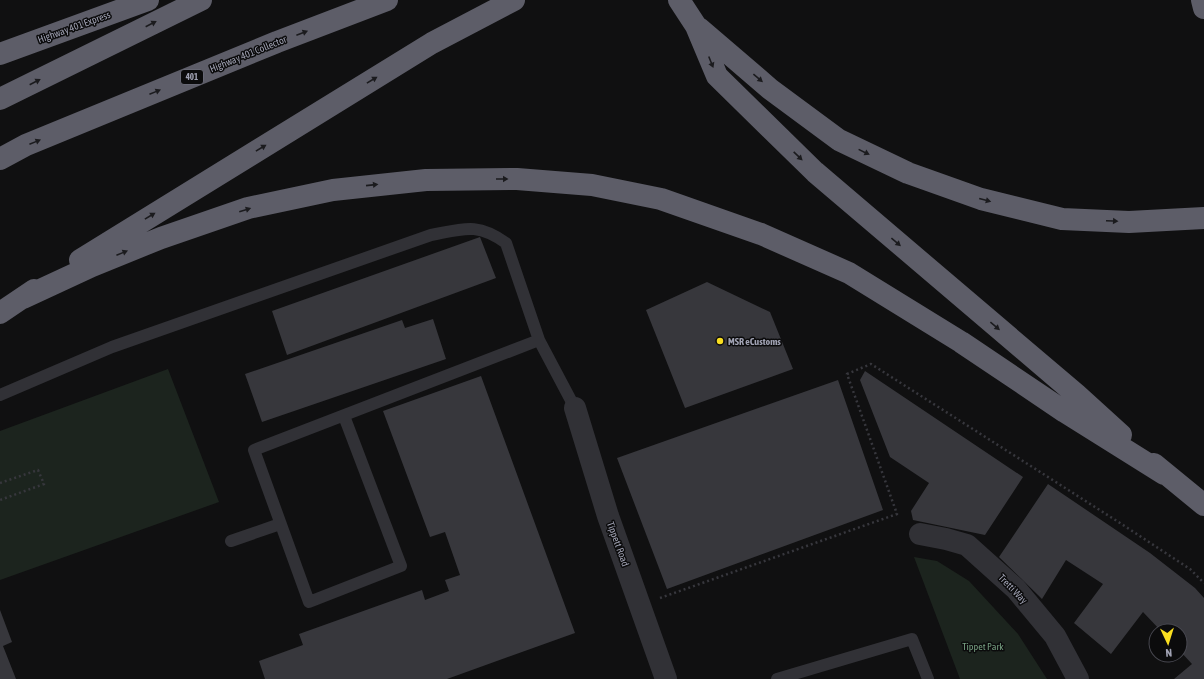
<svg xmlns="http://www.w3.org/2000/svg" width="1204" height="679" viewBox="0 0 1204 679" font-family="'Asap Condensed',sans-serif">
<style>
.green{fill:#1c241e}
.building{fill:#37373c}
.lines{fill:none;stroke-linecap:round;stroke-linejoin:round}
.path{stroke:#37373d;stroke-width:2.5;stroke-dasharray:2 3;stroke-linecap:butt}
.service{stroke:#313136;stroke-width:12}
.minor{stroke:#313136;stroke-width:22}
.motorway{stroke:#5d5d68;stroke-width:22}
.oneway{fill:#1b1b1e}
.poi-dot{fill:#f9de20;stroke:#0b0b0c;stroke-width:1.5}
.labels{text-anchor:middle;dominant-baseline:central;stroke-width:3;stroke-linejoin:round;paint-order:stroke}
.shield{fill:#0b0b0c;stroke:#737581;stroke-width:1}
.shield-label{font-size:9px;font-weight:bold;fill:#a0a2b3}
.street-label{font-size:10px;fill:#a0a2b3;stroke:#0b0b0c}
.poi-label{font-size:10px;font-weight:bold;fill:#a0a2b3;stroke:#0b0b0c;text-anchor:start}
.park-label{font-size:10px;fill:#769f81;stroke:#0b0b0c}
</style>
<rect width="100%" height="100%" fill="#101011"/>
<!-- green -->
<path class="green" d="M168,369L219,502L0,580V431Z
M914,557L937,561L969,581L1018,634L1047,679H960Z"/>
<!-- building -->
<path class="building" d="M480,237L496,278L287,355L272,311Z
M707,282L770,312L793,369L685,408L646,310Z
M433,319L446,359L262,422L245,374L402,320L405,328Z
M865,371L1023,477L985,535L913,520L911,511L929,483L890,457L860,380Z
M481,376L575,633L447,679H265L259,661L303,645L299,634L422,590L425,600L449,591L445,580L460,575L445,532L430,537L383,411Z
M838,380L883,510L667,589L617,458Z
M1048,484L1150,553L1195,588L1204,598V679H1174L1192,664L1180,651V631H1161L1143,612L1111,654L1074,623L1103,584L1066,560L1042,599L999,557Z
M0,610L12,642L3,646L16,679H0Z"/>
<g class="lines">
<!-- path -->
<path class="path" d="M0,483L38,470L44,484L0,500
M660,598L897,514L847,374L871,364L1120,523L1190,569L1204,583"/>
<!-- service -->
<path class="service" d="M0,395L112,347L431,235C463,229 477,222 506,243L539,340L575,408
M344,416L401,566L309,602L254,450L539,340
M231,541L280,524
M777,679L912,639L928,679"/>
<!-- minor -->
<path class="minor" d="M575,408L608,516L666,679
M920,534L946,539L967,545L1016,589L1055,636L1078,679"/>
<!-- motorway -->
<path class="motorway" d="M679,0L696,26L717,76L815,172L1077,395L1121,435
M1202,0L1204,8
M699,28L770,89L839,140L908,173L981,199L1062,219L1129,222L1204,218
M0,54L148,0
M0,99L201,0
M0,159L26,145L277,42L387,0
M80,260L432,43L514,0
M23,298L92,266L161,238L248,208L333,190L426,180L517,179L592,185L661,199L761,234L849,273L961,342L1065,412L1164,474
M0,313L34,290
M1154,464L1204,505"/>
</g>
<!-- one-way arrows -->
<defs><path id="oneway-solid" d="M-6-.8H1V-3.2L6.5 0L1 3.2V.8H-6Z"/></defs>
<g class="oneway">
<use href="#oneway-solid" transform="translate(151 24) rotate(-27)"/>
<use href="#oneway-solid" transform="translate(302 33) rotate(-21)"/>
<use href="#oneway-solid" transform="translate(711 62) rotate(68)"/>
<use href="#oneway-solid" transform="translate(758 78) rotate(40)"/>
<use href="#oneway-solid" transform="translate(372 80) rotate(-31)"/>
<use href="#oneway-solid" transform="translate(35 82) rotate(-27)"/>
<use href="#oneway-solid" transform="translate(155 92) rotate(-22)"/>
<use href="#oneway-solid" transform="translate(35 142) rotate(-22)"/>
<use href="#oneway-solid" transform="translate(261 148) rotate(-31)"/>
<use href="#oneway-solid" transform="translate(864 152) rotate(26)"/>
<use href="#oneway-solid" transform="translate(798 156) rotate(44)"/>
<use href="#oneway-solid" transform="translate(502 179)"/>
<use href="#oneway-solid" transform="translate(372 185) rotate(-6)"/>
<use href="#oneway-solid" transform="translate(985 200) rotate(15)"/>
<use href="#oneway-solid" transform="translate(245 210) rotate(-17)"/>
<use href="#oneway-solid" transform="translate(150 216) rotate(-31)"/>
<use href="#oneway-solid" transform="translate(1112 221) rotate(3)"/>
<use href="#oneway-solid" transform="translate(896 242) rotate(40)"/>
<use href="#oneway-solid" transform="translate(122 253) rotate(-22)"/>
<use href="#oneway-solid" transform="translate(995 326) rotate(40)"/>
</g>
<!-- markers -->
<circle class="poi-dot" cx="720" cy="341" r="4"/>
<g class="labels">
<!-- shield labels -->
<rect class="shield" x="181" y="70" width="22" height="14" rx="3"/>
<g class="shield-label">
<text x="192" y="77">401</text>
</g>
<!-- street labels -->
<g class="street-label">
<text transform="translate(74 27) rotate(-20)">Highway 401 Express</text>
<text transform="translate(248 54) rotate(-22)">Highway 401 Collector</text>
<text transform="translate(618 544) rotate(70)">Tippett Road</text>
<text transform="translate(1013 589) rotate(46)">Tretti Way</text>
</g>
<!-- poi labels -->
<g class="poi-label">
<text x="728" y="341">MSR eCustoms</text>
</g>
<!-- park labels -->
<g class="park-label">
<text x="983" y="646">Tippet Park</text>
</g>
</g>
<!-- north arrow -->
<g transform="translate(1168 643) rotate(176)"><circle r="19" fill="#0b0b0c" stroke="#47474f"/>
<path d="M0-3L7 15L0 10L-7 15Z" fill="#f9de20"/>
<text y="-6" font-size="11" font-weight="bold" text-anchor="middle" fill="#a0a2b3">N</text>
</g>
</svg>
